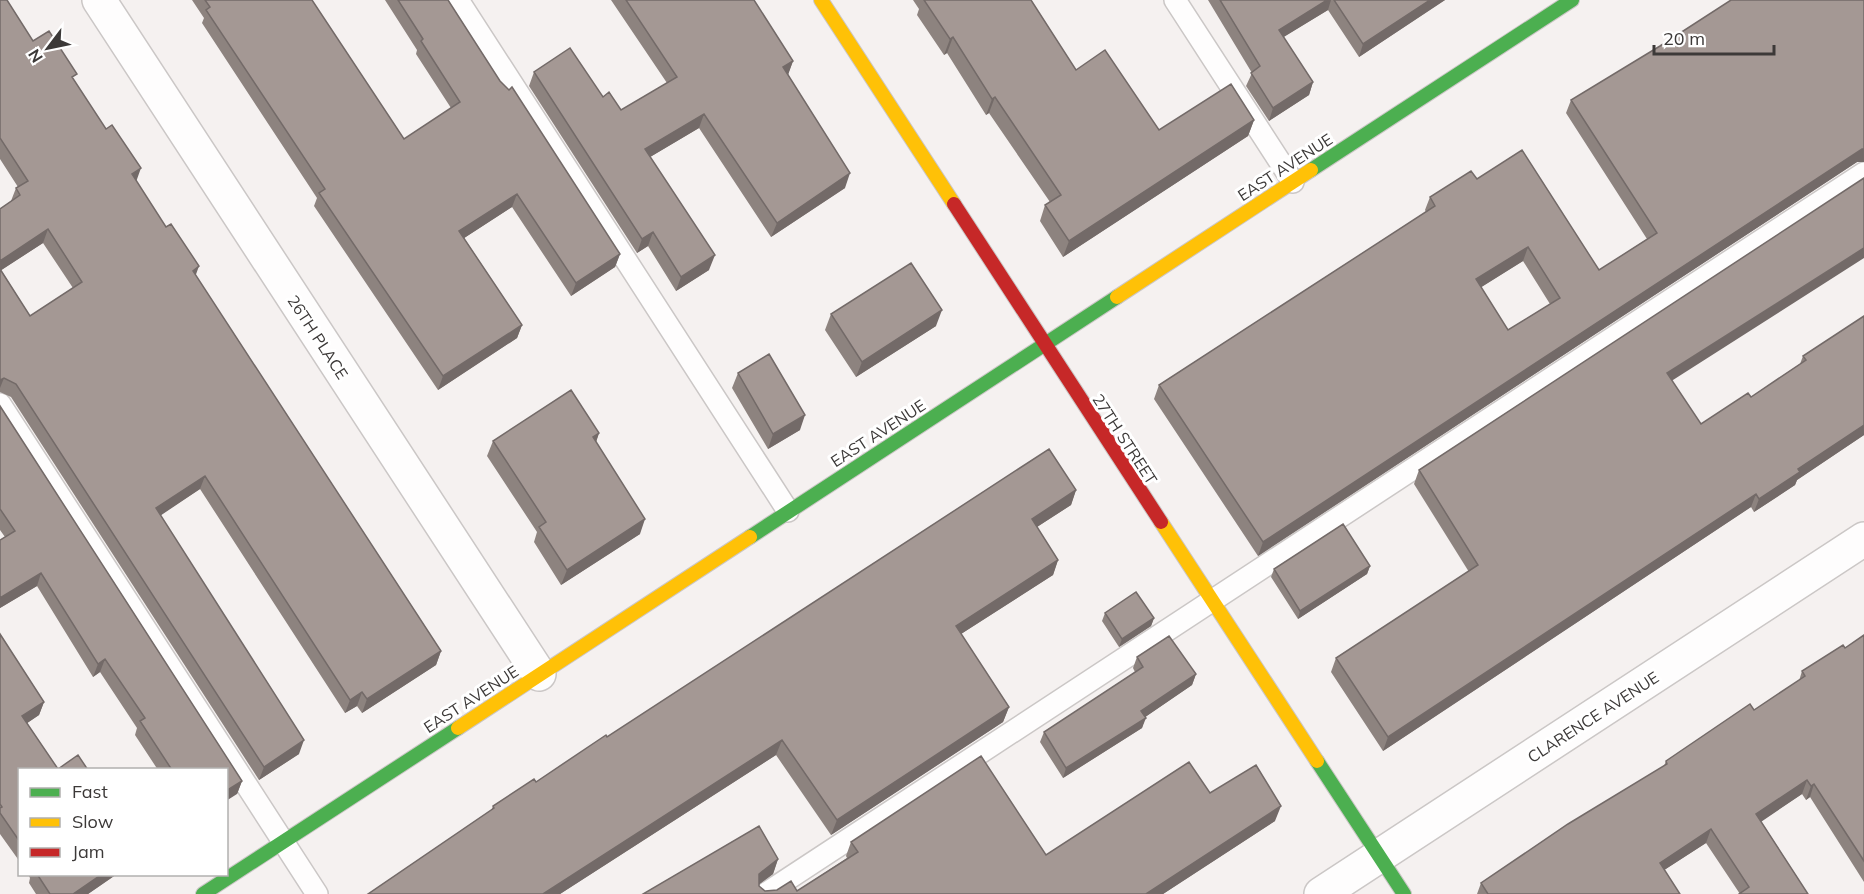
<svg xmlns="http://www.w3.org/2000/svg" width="1864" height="894" viewBox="0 0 1864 894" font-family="Mulish,sans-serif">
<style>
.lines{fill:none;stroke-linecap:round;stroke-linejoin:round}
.lane-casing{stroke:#cbc7c6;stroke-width:24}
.street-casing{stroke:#cbc7c6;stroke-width:36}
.fast-casing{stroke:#cbc7c6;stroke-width:16}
.slow-casing{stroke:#cbc7c6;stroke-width:16}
.jam-casing{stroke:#cbc7c6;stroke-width:16}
.lane{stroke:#fefdfd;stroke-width:21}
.street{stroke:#fefdfd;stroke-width:33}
.fast{stroke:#4caf50;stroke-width:14}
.slow{stroke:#ffc107;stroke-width:14}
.jam{stroke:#c62828;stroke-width:14}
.wall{fill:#8d837f;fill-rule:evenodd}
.shaded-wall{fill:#736a68}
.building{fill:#a49894;stroke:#736a68;stroke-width:1.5;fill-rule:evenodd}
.labels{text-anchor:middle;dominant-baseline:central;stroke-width:6;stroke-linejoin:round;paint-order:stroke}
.street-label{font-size:16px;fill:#3c3938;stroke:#fff}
</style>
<rect width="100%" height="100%" fill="#f5f1f0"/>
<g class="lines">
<defs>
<path id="lane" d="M458,0L788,511
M1175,0L1293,182
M0,404L317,894
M765,894L1864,173"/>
<path id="street" d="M99,0L539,674
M1321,894L1864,539"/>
<path id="fast" d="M1311,170L1572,0
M750,537L1117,297
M1317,761L1404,894
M203,894L458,728"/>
<path id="slow" d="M821,0L954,204
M1117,297L1311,170
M1161,522L1317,761
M458,728L750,537"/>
<path id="jam" d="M954,204L1161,522"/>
</defs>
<!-- lane casing -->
<use href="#lane" class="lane-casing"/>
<!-- street casing -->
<use href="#street" class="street-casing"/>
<!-- fast casing -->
<use href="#fast" class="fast-casing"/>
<!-- slow casing -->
<use href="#slow" class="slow-casing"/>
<!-- jam casing -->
<use href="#jam" class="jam-casing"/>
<!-- lane -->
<use href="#lane" class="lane"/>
<!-- street -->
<use href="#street" class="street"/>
<!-- fast -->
<use href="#fast" class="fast"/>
<!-- slow -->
<use href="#slow" class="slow"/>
<!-- jam -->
<use href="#jam" class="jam"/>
</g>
<!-- wall -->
<path class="wall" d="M0,0L33,41L74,80L136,181L196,276L441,651L436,665L362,713L357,706L345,713L200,489L160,515L299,754L259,780L11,397L0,392V209L11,201L16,188L18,187L0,159ZM43,243L73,288L30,316L1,270Z
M192,0H312L404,139L451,108L416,54L417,50L385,0H448L500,81L620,254L615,267L571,296L512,207L464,238L522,325L517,338L438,390L314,206L317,198L202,23L204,18Z
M611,0H754L793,61L788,74L845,188L771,237L699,128L650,157L709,270L676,291L648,246L637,253L529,86L534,72L603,97L621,110L667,83Z
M913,0H1031L1076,70L1159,130L1254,120L1248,136L1063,257L1040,221L1045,205L1050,202L989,113L986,115L947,53L944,55L917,15L919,9Z
M1208,0H1445L1359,57L1328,10L1283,37L1313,82L1309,95L1269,121L1246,86L1252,73Z
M1571,100L1857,162L1258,556L1154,399L1159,385L1426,212L1425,210L1430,197L1477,179L1599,270L1647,239L1566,113ZM1523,261L1550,304L1508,330L1481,287Z
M831,314L936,326L856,377L825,330Z
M1864,316V435L1797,480L1795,485L1754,512L1751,507L1383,751L1331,672L1336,658L1469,572L1414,484L1419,470L1672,381L1701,424L1751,397L1800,364L1803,356Z
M738,373L800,430L768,449L732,388Z
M0,406L242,781L237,794L226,770H158L135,735L137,728L100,672L93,677L37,586L0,608V540L5,537L0,530Z
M599,433L596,442L640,534L561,585L534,542L537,532L487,456L493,441Z
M1076,490L1071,505L1037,527L1058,560L1053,575L961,634L1009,707L1003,722L831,835L776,755L560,894L491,811L493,806L536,782L607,737Z
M1370,566L1367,574L1298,619L1271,577L1274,569Z
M1105,613L1154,618L1151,626L1119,647L1102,621Z
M0,634L44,702L39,715L27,723L58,769L88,770H20V862L0,834Z
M1864,635V882L1810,797L1806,800L1802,794L1761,821L1808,894H1740L1706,843L1664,870L1680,894H1477L1481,883L1664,766L1666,761L1754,710L1799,681L1802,671L1845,648Z
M1137,657L1196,674L1192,685L1145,717L1142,728L1063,778L1040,742L1044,732L1135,672L1133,668Z
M1210,793L1275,821L1163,894H643L778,859L773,874L759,884V886L765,891H797L847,858L846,856L851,842L1046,855Z
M28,874H117L88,894H36L29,883L30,878Z"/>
<!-- shaded-wall -->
<path class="shaded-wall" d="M1327,0H1331L1328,10L1274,43L1279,30Z
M1430,0H1445L1359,57L1363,44Z
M953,37L947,53L944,55L950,39Z
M793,61L788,75L783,67Z
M1313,82L1309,95L1269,121L1273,108Z
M995,97L989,113L986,115L992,99Z
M704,114L699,128L640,163L645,149Z
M1254,120L1248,136L1063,257L1069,241Z
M1862,149H1864V162H1857L1258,556L1263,542Z
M141,168L136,182L132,174Z
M850,173L845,188L771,237L777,223Z
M517,194L512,207L455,244L459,231Z
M48,229L43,243L0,271V261Z
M653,232L648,246L637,253L642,239Z
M1528,247L1523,261L1472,293L1476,279Z
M1864,248V258L1662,387L1667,373Z
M620,254L615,267L571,296L576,283Z
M715,255L709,270L676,291L681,277Z
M199,266L194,280L193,271Z
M942,310L936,326L856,377L862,362Z
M522,325L517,338L438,390L443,376Z
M4,378L0,388V380Z
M805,415L800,430L768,449L773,434Z
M1864,425V435L1797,480L1795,485L1754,512L1759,499L1798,469Z
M599,433L594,448L593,437Z
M205,476L200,489L151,522L156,508Z
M1076,490L1071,505L1026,534L1032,519Z
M1756,494L1751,507L1383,751L1388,737Z
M645,519L640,534L561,585L567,570Z
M1058,560L1053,575L950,641L956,626Z
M1370,566L1367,574L1298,619L1300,611Z
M41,573L37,586L0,608V598Z
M1154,618L1151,626L1119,647L1122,639Z
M441,651L436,665L362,713L367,699Z
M105,659L100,672L93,677L98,664Z
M1196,674L1192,685L1138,722L1141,711Z
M362,692L357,706L345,713L350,700Z
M44,702L39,715L17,730L22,716Z
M1009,707L1003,722L831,835L837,820Z
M1146,718L1142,728L1063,778L1066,768Z
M304,740L299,754L259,780L264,767Z
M782,740L776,755L560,894H543Z
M1807,780L1802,794L1752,828L1756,814Z
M242,781L237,794L226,801V791Z
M1814,784L1810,797L1806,800L1811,786Z
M1281,806L1275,821L1163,894H1146Z
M1711,829L1706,843L1655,876L1660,863Z
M778,859L773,874L753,889L759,874Z
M102,874H117L88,894H73Z"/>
<!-- building -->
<path class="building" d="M0,0H7L33,41L49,31L77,74L72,77L106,129L112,125L141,168L132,174L166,227L171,224L199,266L193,271L441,651L367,699L362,692L350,700L205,476L156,508L304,740L264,767L16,384L4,378L0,380V269L30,316L82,282L48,229L0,261V209L20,195L16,188L28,181L0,138Z
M205,0H312L404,139L460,102L421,41L423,39L398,0H448L500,81L509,90L512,87L620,254L576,283L517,194L459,231L522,325L443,376L319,193L325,189L206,10L210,7Z
M626,0H754L793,61L783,67L850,173L777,223L704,114L645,149L715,255L681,277L653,232L642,239L534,72L570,48L603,97L609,92L621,110L677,77Z
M924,0H1031L1076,70L1105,50L1159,130L1231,84L1254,120L1069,241L1045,205L1061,195L995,97L992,99L953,37L950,39Z
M1220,0H1327L1279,30L1313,82L1273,108L1251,73L1260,66Z
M1334,0H1430L1363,44Z
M1731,0H1864V149H1862L1263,542L1159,385L1435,206L1430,197L1471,171L1477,179L1522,150L1599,270L1657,233L1571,100L1660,46ZM1528,247L1560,298L1508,330L1476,279Z
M1864,178V248L1667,373L1701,424L1748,393L1751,397L1806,360L1803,356L1864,316V425L1798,469L1800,472L1759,499L1756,494L1388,737L1336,658L1478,565L1419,470Z
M911,263L942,310L862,362L831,314Z
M769,354L805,415L773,434L738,373Z
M571,390L599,433L593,437L645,519L567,570L539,527L546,522L493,441Z
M0,406L242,781L226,791V770H172L140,721L145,718L105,659L98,664L41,573L0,598V540L15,531L0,509Z
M1049,449L1076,490L1032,519L1058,560L956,626L1009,707L837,820L782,740L543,894H368L494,808L493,806L534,779L536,782L606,735L607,737Z
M1343,524L1370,566L1300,611L1274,569Z
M1136,592L1154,618L1122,639L1105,613Z
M0,634L44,702L22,716L58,769L78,755L88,770H20V842L0,813V808L2,807L0,804Z
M1864,635V861L1814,784L1811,786L1807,780L1756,814L1808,894H1739L1749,887L1711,829L1660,863L1680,894H1488L1481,883L1568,824L1667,764L1666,761L1750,704L1754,710L1805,676L1802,671L1843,645L1845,648Z
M1169,636L1196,674L1141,711L1146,718L1066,768L1044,732L1143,667L1137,657Z
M981,756L1046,855L1189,762L1210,793L1256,765L1281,806L1146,894H643L759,826L778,859L759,874V886L765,891L777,890L791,881L797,891L858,852L851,842Z
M37,874H102L73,894H50Z"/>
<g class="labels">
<!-- street labels -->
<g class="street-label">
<text transform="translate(1285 167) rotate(-33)">EAST AVENUE</text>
<text transform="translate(318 337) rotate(57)">26TH PLACE</text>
<text transform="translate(878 433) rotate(-33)">EAST AVENUE</text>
<text transform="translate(1125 439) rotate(57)">27TH STREET</text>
<text transform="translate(471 699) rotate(-33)">EAST AVENUE</text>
<text transform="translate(1593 717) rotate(-33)">CLARENCE AVENUE</text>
</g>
</g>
<!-- legend -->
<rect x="18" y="768" width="210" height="108" fill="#ffffff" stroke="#b1b0af" stroke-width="1.5"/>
<rect x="30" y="788" width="30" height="9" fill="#4caf50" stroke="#b1b0af" stroke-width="1.5"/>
<text x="72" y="798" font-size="18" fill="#3c3938">Fast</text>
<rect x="30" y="818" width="30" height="9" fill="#ffc107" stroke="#b1b0af" stroke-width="1.5"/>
<text x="72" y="828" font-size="18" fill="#3c3938">Slow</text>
<rect x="30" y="848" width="30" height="9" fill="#c62828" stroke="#b1b0af" stroke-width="1.5"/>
<text x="72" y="858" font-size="18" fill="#3c3938">Jam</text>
<!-- north arrow -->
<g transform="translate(48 48) rotate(238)" stroke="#ffffff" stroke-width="4.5" paint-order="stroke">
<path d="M0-4.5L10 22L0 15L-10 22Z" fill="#3c3938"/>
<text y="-9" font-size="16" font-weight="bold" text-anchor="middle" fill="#3c3938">N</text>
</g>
<!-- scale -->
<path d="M1654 45v9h120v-9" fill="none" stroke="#3c3938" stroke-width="3"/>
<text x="1663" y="45" font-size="18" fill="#3c3938" stroke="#ffffff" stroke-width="4.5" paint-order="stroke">20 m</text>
</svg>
